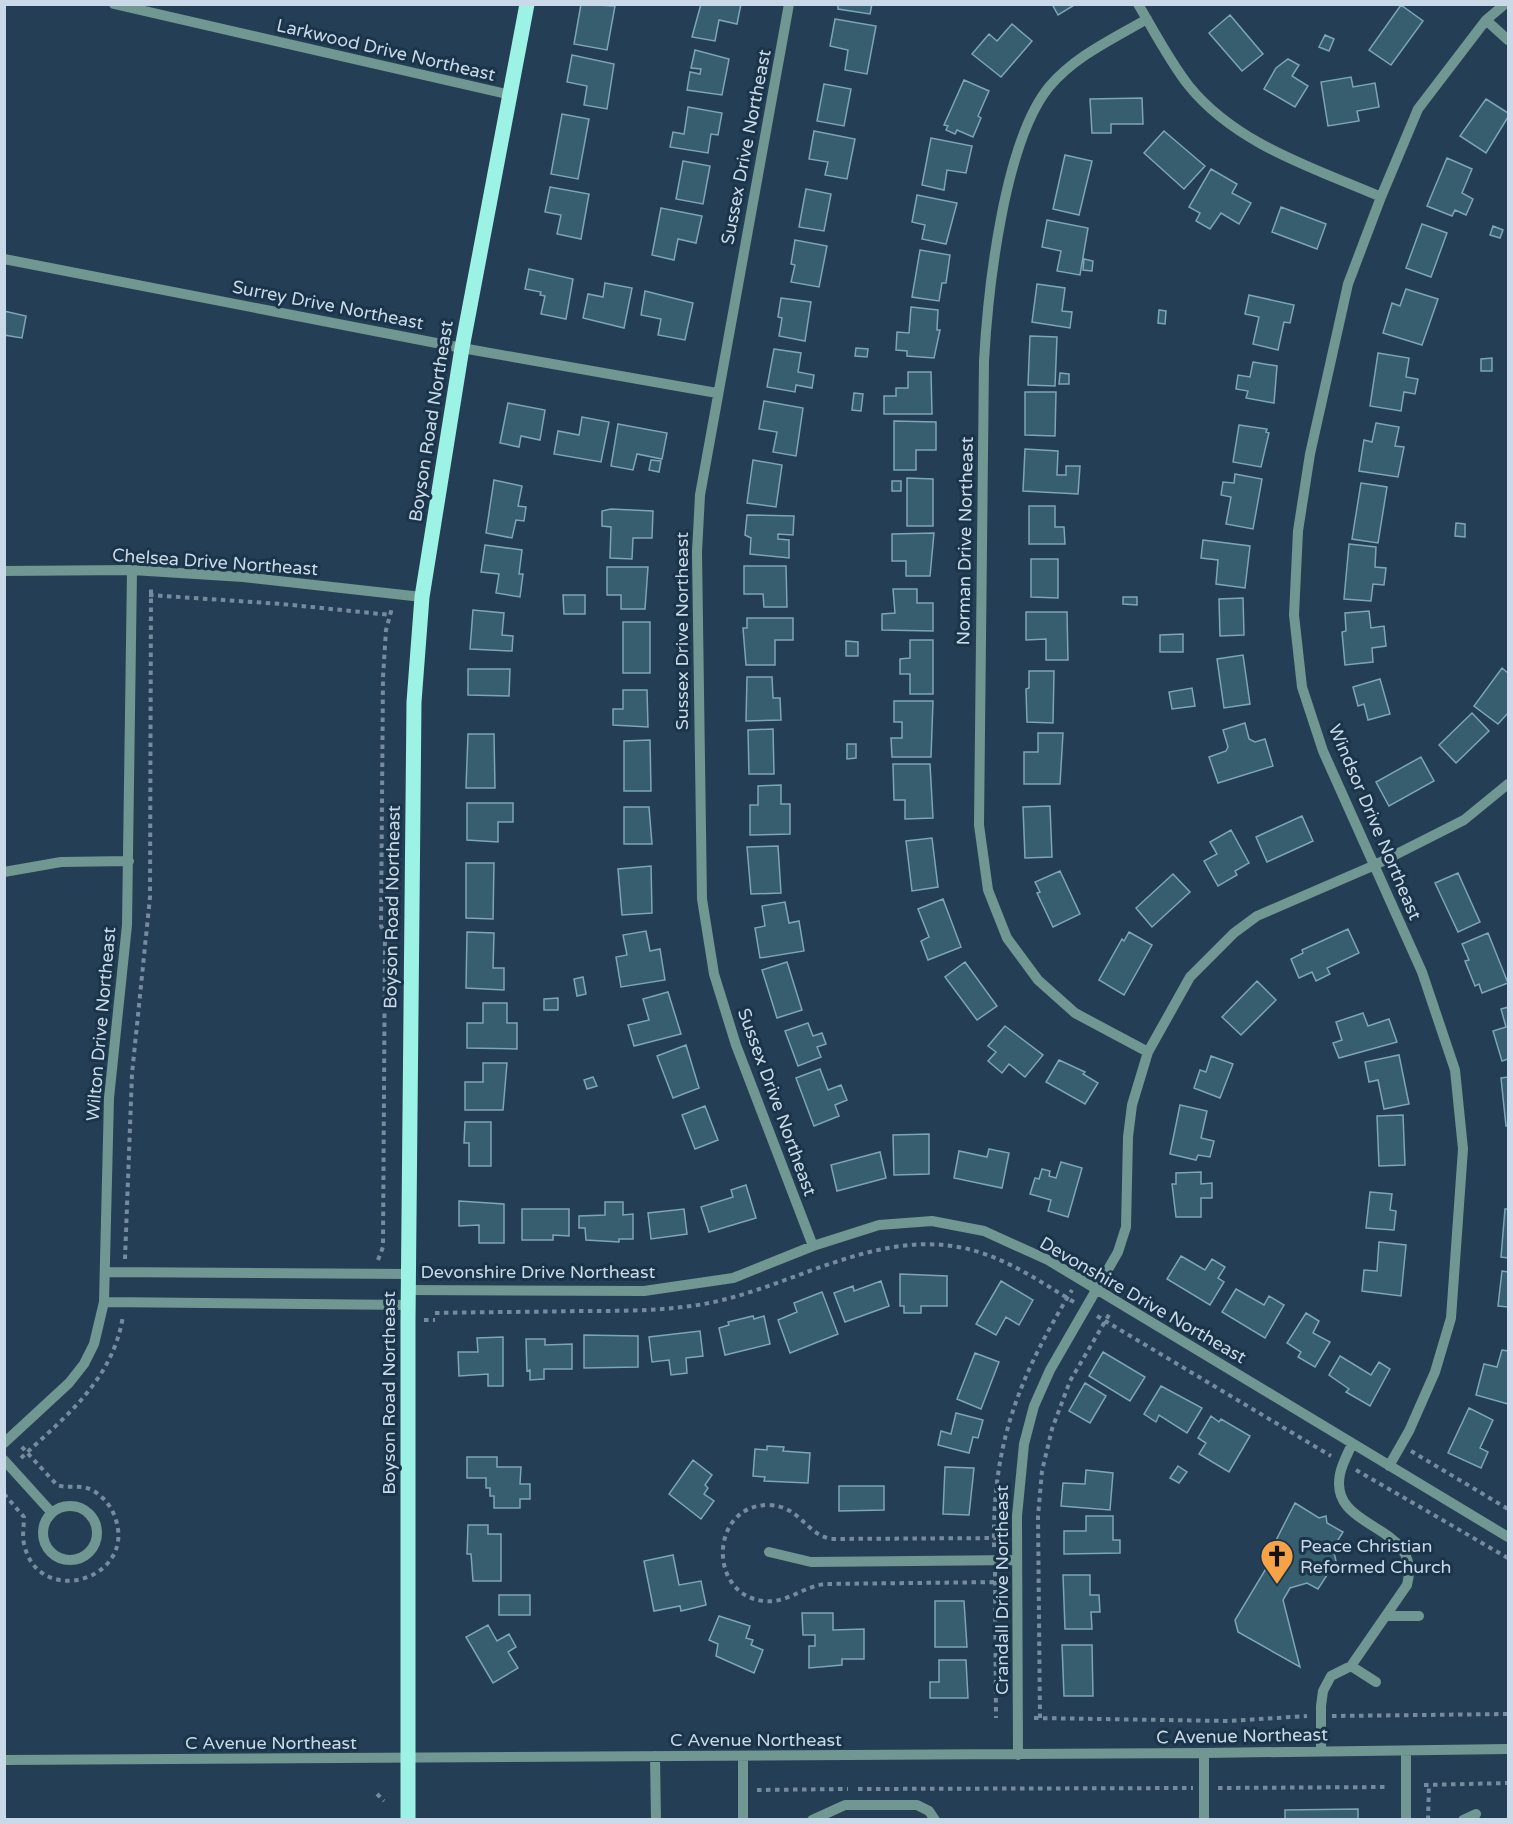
<svg xmlns="http://www.w3.org/2000/svg" width="1513" height="1824" viewBox="0 0 1513 1824" font-family="'Varela Round',sans-serif">
<style>
.building{fill:#375e6e;stroke:#7ca5b6;stroke-width:1.5}
.lines{fill:none;stroke-linecap:round;stroke-linejoin:round}
.path{stroke:#768c9e;stroke-width:4;stroke-dasharray:4.5 4.5;stroke-linecap:butt}
.minor{stroke:#709791;stroke-width:10}
.major{stroke:#9df2e6;stroke-width:15}
.labels{text-anchor:middle;dominant-baseline:central;stroke-width:6;stroke-linejoin:round;paint-order:stroke}
.street-label{font-size:18px;fill:#c9d9e7;stroke:#1a344a}
.poi-label{font-size:18px;fill:#c9d9e7;stroke:#1a344a;text-anchor:start}
</style>
<rect width="100%" height="100%" fill="#243f55"/>
<!-- building -->
<path class="building" d="M581,4L615,6L607,50L574,44Z
M701,4H741L737,24L719,20L715,41L692,37Z
M838,4H872L870,14L838,9Z
M1052,4H1076L1058,15Z
M1401,5L1423,21L1391,65L1369,50Z
M1230,15L1263,54L1242,71L1209,33Z
M835,19L876,26L867,74L845,70L848,50L830,46Z
M1012,24L1032,41L1001,77L972,54L989,34L997,41Z
M1325,35L1334,39L1329,51L1319,47Z
M695,50L729,59L722,95L687,90L690,72L700,74L701,69L691,68Z
M572,55L614,64L607,109L584,105L587,86L567,82Z
M1288,59L1299,65L1292,76L1308,86L1295,107L1264,89L1276,68Z
M1351,77L1353,87L1375,83L1379,107L1357,111L1359,121L1328,126L1321,82Z
M964,80L989,91L978,116L981,118L973,137L957,130L955,134L946,130L948,126L944,125Z
M824,84L851,89L844,126L817,121Z
M1142,98L1143,124H1111V133H1092L1090,99Z
M1486,99L1508,113V117L1486,153L1460,136Z
M688,107L722,113L718,135L711,134L708,153L670,147L673,132L684,134Z
M562,114L589,119L578,179L551,174Z
M814,131L855,139L847,179L825,175L828,162L809,159Z
M1164,131L1205,166L1184,189L1144,153Z
M931,138L972,146L966,173L947,170L944,190L922,185Z
M1065,155L1092,161L1079,215L1053,209Z
M1447,158L1472,169L1462,193L1473,199L1466,215L1455,210L1452,216L1427,206Z
M683,161L710,166L703,204L676,199Z
M1211,169L1237,184L1232,193L1251,203L1239,224L1221,213L1210,229L1196,221L1200,213L1189,207Z
M550,187L589,194L581,239L557,234L561,215L545,212Z
M806,189L831,194L824,231L799,227Z
M917,195L957,203L946,244L922,239L925,225L912,222Z
M1281,207L1326,224L1317,249L1272,232Z
M661,208L702,216L696,243L678,239L674,260L652,255Z
M1047,220L1088,228L1080,275L1057,271L1061,251L1042,247Z
M1422,224L1447,233L1431,277L1406,268Z
M1493,226L1503,230L1500,238L1490,235Z
M795,240L827,246L819,287L791,282L795,265L791,264Z
M920,250L950,255L946,283H942L939,301L912,297Z
M1084,259L1093,261L1092,271L1083,270Z
M529,269L573,279L566,319L541,314L545,296L540,295L541,292L525,289Z
M605,283L632,288L624,328L583,318L588,294L603,297Z
M1037,284L1065,288L1062,311L1072,312L1070,328L1032,322Z
M1406,289L1438,299L1422,345L1383,333L1392,303L1400,306Z
M645,291L693,303L685,340L658,335L661,319L641,315Z
M1249,295L1294,305L1290,323L1284,322L1278,350L1253,344L1259,317L1245,314Z
M781,298L811,302L805,341L779,336L782,318L778,317Z
M911,307L938,310L937,330H940L934,358L907,356V351L896,350L897,332L909,333Z
M1159,310L1166,311L1165,324L1158,323Z
M4,311L26,316L22,338L4,335Z
M1030,336L1057,337L1055,386L1028,385Z
M856,348L868,349L867,357L855,356Z
M774,349L801,353L798,372L814,375L812,388L796,385L795,392L767,387Z
M1378,353L1409,358L1406,377L1418,379L1415,394L1404,392L1401,411L1370,406Z
M1492,358V371H1481V359Z
M1253,362L1277,366L1274,403L1246,398L1248,391L1236,389L1238,375L1250,377Z
M908,372H931L932,414H884V396H896V388H908Z
M1060,373L1069,374V384H1059Z
M1025,392H1056L1055,436L1025,435Z
M854,393L863,394L861,411L852,410Z
M764,401L803,408L796,456L773,452L777,432L759,429Z
M508,403L545,410L540,440L521,436L519,447L500,443Z
M582,417L609,422L601,462L554,454L558,431L579,435Z
M894,421L936,422V450H916V470H894Z
M1376,423L1399,427L1395,446L1404,447L1398,477L1359,471L1364,440L1372,442Z
M618,424L667,433L662,459L637,454L633,470L611,466Z
M1239,425L1267,429L1266,432L1269,433L1261,467L1233,462Z
M1025,449L1058,451L1057,475H1066V466H1080L1078,494L1023,491Z
M651,460L661,461L659,472L649,470Z
M753,460L782,465L776,507L747,503Z
M1235,474L1262,479L1253,529L1226,524L1231,497L1221,495L1223,482L1234,483Z
M907,478L933,479V526H907Z
M494,480L522,486L518,506L526,507L524,521L516,520L512,538L486,533Z
M892,481H901V491H892Z
M1361,483L1387,487L1378,543L1352,539Z
M1029,506H1055V527H1064L1065,544H1029Z
M611,509L653,511L652,538H633L632,559L610,558L611,527L602,526V511Z
M747,515L794,516L793,535L778,534V539L789,540V558L750,554L751,538L745,535Z
M1456,523L1465,524V537L1455,536Z
M934,533L930,576H906V561H892V534Z
M1203,540L1250,546L1245,588L1216,584L1218,560L1201,558Z
M1349,544L1376,547L1375,567L1386,568L1384,585L1373,584L1371,601L1344,599Z
M485,545L522,550L519,574H523L520,597L496,593L499,574L481,572Z
M1031,559H1058V598L1031,597Z
M744,566H786L787,607H764L763,594H744Z
M607,567H648L645,609H621V595H607Z
M893,589H917V603H933V631L882,630V614L895,613Z
M563,595H585V614H564Z
M1123,597H1137V605L1123,604Z
M1243,598L1244,635L1220,636L1219,599Z
M473,610L504,613L502,635L513,636L512,651L470,649Z
M1369,611L1371,628L1384,626L1386,646L1372,648L1373,662L1345,665L1342,632L1346,631L1345,613Z
M1026,612H1067L1068,660H1046V639L1026,640Z
M747,618H793V640H775V665H746L743,628H747Z
M623,622H650V673H623Z
M1183,634V652H1160V635Z
M910,640H933V694H910V674H900V659L910,658Z
M846,641L858,642V656H846Z
M1243,655L1250,704L1224,708L1217,659Z
M1502,668L1508,673V713L1498,724L1474,706Z
M468,669H510L509,696L468,695Z
M1029,671H1054L1053,723L1027,722L1026,689L1029,688Z
M747,677H772L773,698H780L781,720L746,721Z
M1380,679L1390,714L1368,720L1364,704L1358,706L1353,687Z
M1192,688L1195,706L1172,709L1169,692Z
M623,690H647L648,727L613,725V709H623Z
M894,701H933L931,757H892L891,738H902V722H894Z
M1472,713L1489,731L1456,763L1439,745Z
M1245,723L1249,739L1255,742L1265,739L1273,766L1218,783L1209,757L1226,751L1228,747L1223,730Z
M773,729L774,774H749L748,730Z
M1038,733H1063L1060,784H1024V752H1038Z
M468,734H494L495,788H466Z
M650,740L651,791H624V741Z
M847,744H856V758L847,759Z
M1421,757L1434,781L1389,806L1376,782Z
M893,764H930L933,818L905,819V800H894Z
M781,785V804H790V834L750,835V805H758V786Z
M467,803H513V822H498V842L467,840Z
M1050,806L1052,857L1025,858L1023,807Z
M624,807H649L652,844H624Z
M1302,816L1313,841L1267,862L1256,837Z
M1231,830L1249,863L1235,871L1237,875L1218,886L1204,861L1217,854L1210,842Z
M932,838L938,887L912,891L906,841Z
M778,846L781,893L751,894L747,847Z
M466,863H494L493,919L466,918Z
M651,866L652,913L622,915L618,869Z
M1060,871L1080,914L1053,927L1037,893L1040,892L1035,882Z
M1458,873L1480,922L1458,932L1435,883Z
M1173,874L1190,892L1152,927L1136,908Z
M943,899L961,947L928,960L921,941L929,937L918,909Z
M785,902L789,923L799,921L804,951L760,958L755,928L765,926L762,906Z
M1348,929L1359,953L1327,968L1330,974L1316,981L1312,972L1299,978L1291,959L1303,953L1302,950Z
M646,931L650,951L660,949L665,980L621,987L616,957L627,955L623,935Z
M467,932L494,933L493,968H504V990L466,988Z
M1129,932L1152,945L1124,995L1099,980L1122,939L1124,941Z
M1488,933L1508,983L1482,993L1479,984L1475,986L1465,961L1469,960L1462,944Z
M787,962L802,1010L777,1018L762,970Z
M965,962L997,1006L977,1020L945,977Z
M583,977L586,994L577,996L574,979Z
M1257,981L1276,1000L1241,1035L1222,1017Z
M668,992L681,1034L634,1046L628,1025L649,1020L643,999Z
M558,998V1010H544V999Z
M483,1003H507V1023H517V1049L467,1048V1023H483Z
M1508,1007V1059L1502,1061L1493,1031L1506,1027L1501,1009Z
M1363,1013L1368,1026L1389,1019L1397,1042L1339,1058L1333,1043L1342,1040L1336,1022Z
M808,1023L813,1036L822,1033L826,1044L817,1047L821,1057L798,1066L785,1031Z
M1005,1026L1043,1055L1025,1077L1009,1064L1002,1073L988,1061L996,1052L988,1046Z
M686,1045L699,1088L673,1098L657,1056Z
M1399,1055L1409,1104L1384,1109L1378,1080L1369,1082L1365,1062Z
M1211,1056L1233,1064L1220,1098L1194,1088L1200,1070L1206,1072Z
M1059,1060L1085,1072L1083,1074L1098,1083L1085,1104L1046,1082Z
M483,1063H507L503,1110H465V1082H483Z
M820,1069L828,1090L841,1085L847,1100L835,1105L839,1116L814,1126L796,1078Z
M593,1077L597,1086L587,1089L584,1080Z
M1508,1077V1126H1506L1501,1078Z
M1180,1105L1207,1111L1201,1138L1214,1141L1210,1157L1198,1155L1196,1160L1170,1154Z
M705,1106L718,1140L695,1149L682,1115Z
M1403,1115L1405,1165L1379,1166L1377,1116Z
M465,1122H491V1166H469V1143H464Z
M929,1134V1174L894,1175L893,1135Z
M989,1149L1009,1153L1002,1188L954,1178L959,1151L987,1157Z
M880,1152L886,1178L837,1191L831,1165Z
M1061,1162L1082,1168L1068,1217L1048,1211L1051,1200L1030,1194L1035,1178L1039,1179L1042,1169L1050,1171L1049,1176L1056,1178Z
M1201,1172V1184L1212,1183V1198H1201V1217H1176L1172,1184H1176V1173Z
M746,1185L756,1218L709,1232L701,1207L733,1197L731,1190Z
M1370,1192L1392,1194L1390,1210L1396,1211L1394,1230L1366,1228Z
M459,1201L504,1204V1243H479V1225L459,1226Z
M605,1202H623V1215L633,1214V1239H619V1242L586,1240L585,1228H579V1216L605,1215Z
M522,1209H569V1236L553,1235V1240H522Z
M684,1209L687,1234L651,1239L648,1213Z
M1505,1209H1508V1258L1501,1257Z
M1379,1242L1406,1245L1401,1296L1362,1291L1364,1270L1377,1271Z
M1181,1256L1205,1270L1212,1259L1225,1267L1218,1278L1224,1282L1210,1305L1167,1279Z
M1502,1271L1508,1272V1307L1498,1306Z
M900,1274L947,1276V1306H921V1313H904V1306H900Z
M881,1281L889,1306L845,1322L834,1293L853,1286L854,1291Z
M1001,1281L1033,1300L1019,1325L1006,1317L996,1335L976,1324Z
M1236,1289L1264,1305L1269,1296L1284,1305L1265,1338L1222,1312Z
M822,1292L838,1334L790,1353L778,1320L797,1312L794,1303Z
M1306,1313L1319,1321L1313,1333L1330,1342L1315,1367L1298,1357L1301,1352L1287,1343Z
M753,1316L754,1319L764,1316L770,1344L725,1355L719,1328L729,1325L728,1322Z
M700,1331L703,1356L686,1358L687,1373L671,1375L669,1360L652,1362L649,1337Z
M584,1335L638,1336V1367L584,1368Z
M503,1337V1386H488V1374L459,1376L458,1352H478L477,1338Z
M526,1339H545V1345L572,1344V1369H544V1379L530,1380V1370L527,1371Z
M1502,1350L1508,1351V1404L1476,1395L1484,1364L1497,1367Z
M1103,1352L1145,1377L1130,1401L1089,1376Z
M975,1353L999,1362L981,1409L957,1399Z
M1340,1356L1371,1375L1379,1362L1390,1369L1370,1406L1346,1392L1349,1389L1329,1375Z
M1085,1383L1106,1396L1090,1423L1069,1411Z
M1161,1386L1202,1408L1187,1433L1159,1415L1156,1422L1144,1414Z
M1469,1408L1493,1420L1480,1448L1488,1452L1481,1468L1448,1453Z
M956,1413L983,1420L978,1438L973,1437L969,1453L938,1445L941,1431L951,1434Z
M1211,1416L1219,1422L1221,1419L1250,1436L1229,1472L1199,1454L1206,1443L1198,1438Z
M767,1446L784,1447L783,1451L810,1453L808,1483L764,1481L765,1477L753,1476L755,1449L767,1450Z
M467,1457H497V1467H521L520,1484H530V1499H520V1508H494V1496H490V1488H486V1478H467Z
M693,1460L712,1475L705,1485L708,1488L704,1494L714,1501L701,1519L669,1494Z
M1178,1466L1187,1472L1179,1483L1170,1478Z
M945,1467L974,1468L969,1515L943,1514Z
M1086,1470L1113,1473L1110,1510L1061,1506L1063,1483L1085,1484Z
M839,1486H884V1510L839,1511Z
M1295,1503L1319,1518L1326,1516L1327,1523L1343,1532L1333,1548L1336,1561L1318,1589L1307,1583L1290,1588L1283,1600L1300,1667L1238,1632L1235,1620L1270,1562L1266,1560Z
M1086,1516H1113V1540H1120V1553L1064,1554V1531H1086Z
M468,1525H488V1534H501V1581H473L471,1554H467Z
M673,1555L679,1585L701,1581L706,1605L681,1611L680,1606L654,1611L644,1561Z
M1063,1575H1090V1595H1099L1100,1612H1091L1092,1629H1065Z
M499,1595H530V1615H499Z
M935,1601H964L967,1647H935Z
M802,1613H833V1630L864,1629V1659H842V1665L809,1668V1646H815V1635H803Z
M719,1616L750,1626L746,1638L753,1640L751,1645L763,1650L754,1673L716,1656L718,1644L709,1640Z
M488,1625L497,1641L509,1634L516,1647L508,1652L518,1668L493,1683L466,1637Z
M1062,1645H1092L1093,1696H1064Z
M939,1660H966L968,1698H930V1682H939Z
M1358,1809V1820H1285V1810Z"/>
<g class="lines">
<!-- path -->
<path class="path" d="M149,595L282,604L391,615
M125,1259L132,1074L150,897L151,587
M378,1260L383,1247L385,933L381,926L383,677L386,630L392,608
M435,1313C483,1312 532,1312 580,1311C619,1311 659,1311 698,1305C793,1290 883,1220 982,1253C1015,1264 1044,1284 1074,1302
M1097,1316L1331,1456
M424,1320H435
M1411,1451L1508,1509
M21,1458C65,1417 113,1380 123,1316
M1356,1470L1508,1558
M4,1494L24,1517C24,1526 22,1535 24,1544C38,1609 138,1580 115,1517C111,1506 103,1496 92,1490C80,1484 68,1489 57,1485L21,1446
M994,1547C992,1444 1019,1377 1072,1290
M995,1572L996,1718
M1003,1582L825,1584C804,1586 786,1604 764,1601C707,1595 710,1505 768,1505C801,1506 804,1533 831,1539L1003,1538
M1332,1716L1508,1714
M1034,1718L1229,1721L1307,1716
M1040,1718L1038,1516L1042,1471L1052,1429L1070,1381L1110,1313
M1424,1785L1508,1783
M1218,1788L1388,1787
M858,1789L1193,1788
M757,1790L848,1789
M377,1794L384,1801
M1428,1820L1429,1785"/>
<!-- minor -->
<path class="minor" d="M114,4L511,95
M789,4L700,495L697,552L702,899L714,974L736,1045L813,1246
M1138,4C1154,31 1170,62 1189,86C1237,145 1314,168 1381,197
M1147,19C1113,39 1075,56 1049,87C1004,142 988,289 984,361L979,825L988,890L1007,938L1038,980L1075,1013L1148,1052
M1486,20L1508,40
M4,259L462,348L717,393
M4,571L132,570L243,577L422,597
M4,872L61,862L129,861
M105,1272L409,1274
M408,1290L644,1291L733,1278L813,1246L879,1225L932,1221L984,1231L1048,1260L1508,1537
M104,1302L408,1305
M4,1443L69,1383L84,1364L94,1344L104,1302L109,1098L127,925L132,570
M4,1460L52,1513
M1389,1466L1409,1431L1435,1372L1451,1318L1463,1149L1455,1070L1422,972L1323,751L1302,687L1294,615L1298,531L1310,454L1348,284L1381,197L1418,109L1486,20L1505,4
M43 1533a27 27 0 1 1 54 0a27 27 0 1 1-54 0Z
M769,1552L811,1562L1016,1560
M1386,1616H1419
M1351,1666L1376,1682
M1406,1751V1820
M1321,1752V1706L1323,1691L1331,1676L1351,1666L1407,1585C1424,1522 1328,1532 1340,1474C1342,1464 1348,1453 1352,1444
M1204,1753V1820
M1018,1755L1017,1516L1024,1444L1034,1406L1050,1370L1118,1252L1126,1227L1128,1137L1132,1105L1148,1052L1190,977L1234,933L1257,916L1375,865L1464,820L1508,784
M655,1756L656,1820
M743,1756V1820
M4,1760L1204,1753L1508,1749
M812,1820L845,1805H917L929,1811L935,1820
M1463,1820L1476,1814"/>
<!-- major -->
<path class="major" d="M408,1820V1320L414,702L422,597L462,348L527,4"/>
</g>
<!-- icons -->
<defs>
<symbol id="church-pin" viewBox="-11 -11 22 30"><path d="M0 17L-7.5 6A9.5 9.5 0 1 1 7.5 6Z" fill="#f6a246" stroke="#1a344a"/><path d="M-1.2-6h2.4v3.5h3.3v2.4h-3.3V6h-2.4V-.1h-3.3v-2.4h3.3Z" fill="#111"/></symbol>
</defs>
<g fill-rule="evenodd">
<use href="#church-pin" x="1258" y="1537" width="38" height="52"/>
</g>
<g class="labels">
<!-- street labels -->
<g class="street-label">
<text transform="translate(386 50) rotate(13)">Larkwood Drive Northeast</text>
<text transform="translate(746 147) rotate(-79)">Sussex Drive Northeast</text>
<text transform="translate(328 305) rotate(11)">Surrey Drive Northeast</text>
<text transform="translate(431 421) rotate(-81)">Boyson Road Northeast</text>
<text transform="translate(965 541) rotate(-89)">Norman Drive Northeast</text>
<text transform="translate(215 562) rotate(4)">Chelsea Drive Northeast</text>
<text transform="translate(682 631) rotate(-90)">Sussex Drive Northeast</text>
<text transform="translate(1375 822) rotate(67)">Windsor Drive Northeast</text>
<text transform="translate(392 907) rotate(-89)">Boyson Road Northeast</text>
<text transform="translate(101 1024) rotate(-85)">Wilton Drive Northeast</text>
<text transform="translate(777 1102) rotate(70)">Sussex Drive Northeast</text>
<text x="538" y="1272">Devonshire Drive Northeast</text>
<text transform="translate(1143 1300) rotate(30)">Devonshire Drive Northeast</text>
<text transform="translate(389 1393) rotate(-90)">Boyson Road Northeast</text>
<text transform="translate(1002 1590) rotate(-90)">Crandall Drive Northeast</text>
<text transform="translate(1242 1736) rotate(-1)">C Avenue Northeast</text>
<text x="756" y="1740">C Avenue Northeast</text>
<text x="271" y="1743">C Avenue Northeast</text>
</g>
<!-- poi labels -->
<g class="poi-label">
<text x="1300" y="1546">Peace Christian<tspan x="1300" dy="21">Reformed Church</tspan></text>
</g>
</g>
<!-- border -->
<rect width="1513" height="1824" fill="none" stroke="#c9d9e7" stroke-width="12"/>
</svg>
